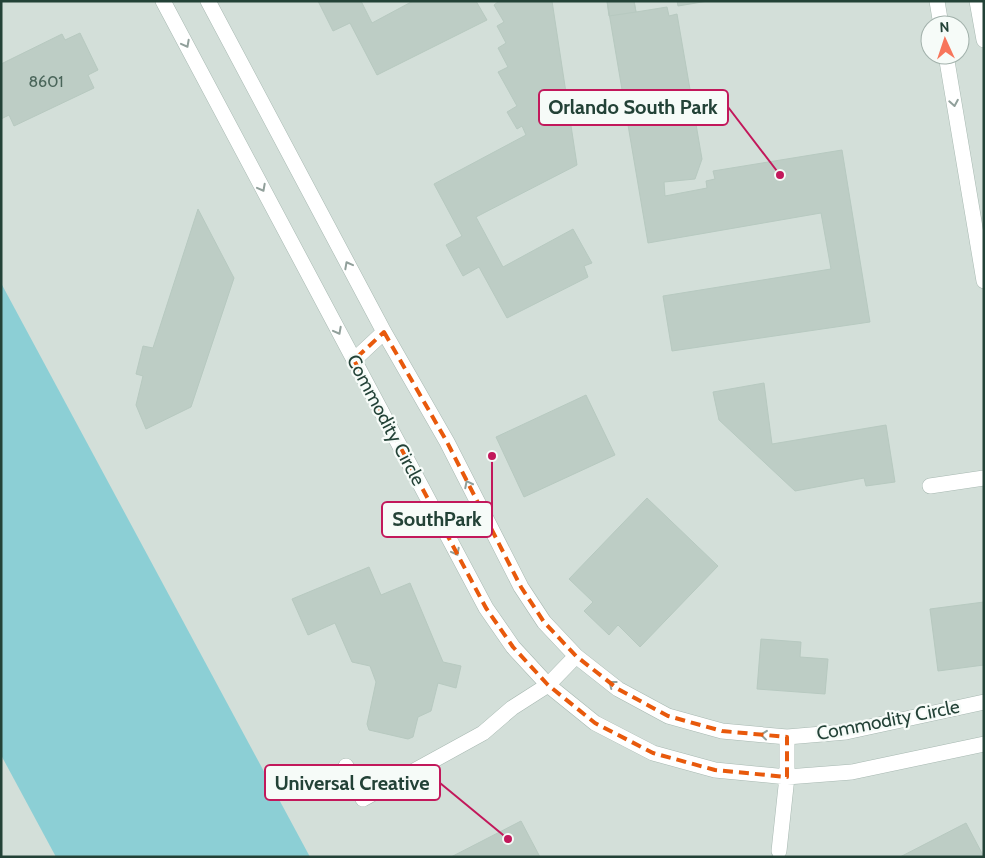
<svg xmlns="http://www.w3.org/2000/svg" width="985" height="858" viewBox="0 0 985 858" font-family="Cabin,sans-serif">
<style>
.built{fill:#d3dfd9;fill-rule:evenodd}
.water{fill:#8ccfd5}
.building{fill:#bdcdc5;stroke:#b7c9c0}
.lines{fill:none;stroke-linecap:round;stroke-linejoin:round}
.minor-casing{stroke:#a7b8b1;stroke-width:16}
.minor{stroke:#fff;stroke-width:15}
.oneway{stroke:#91a09b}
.marked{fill:none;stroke:#e8590c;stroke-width:4;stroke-dasharray:10 6;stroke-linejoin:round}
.labels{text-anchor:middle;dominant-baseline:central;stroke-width:4.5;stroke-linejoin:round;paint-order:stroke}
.number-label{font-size:16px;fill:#4a655a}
.street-label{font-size:19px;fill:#234237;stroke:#f6fbf8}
.leader{fill:none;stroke:#c2185b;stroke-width:2}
.callout-dot{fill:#c2185b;stroke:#f6fbf8;stroke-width:2}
.callout{fill:#f6fbf8;stroke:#c2185b;stroke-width:2}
.callout-label{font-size:20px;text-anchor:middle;font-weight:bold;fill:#234237}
</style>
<rect width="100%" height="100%" fill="#e5efea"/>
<!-- built -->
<path class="built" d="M1,1H984V857H1ZM930,25H960V55H930Z"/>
<!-- water -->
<path class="water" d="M1,283L310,857H56L1,755Z"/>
<!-- building -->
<path class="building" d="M318,1H361L372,23L413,1H476L487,20L377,75L350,23L333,31Z
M499,1H552L577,165L476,217L503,267L573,229L592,263L584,266L588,277L507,318L479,267L463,276L446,245L462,236L434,184L526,135L522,126L517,129L507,112L517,106L498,72L508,67L498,48L506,43L497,26L504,22L494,5Z
M607,1H634L636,12L667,7L669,16L677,14L702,159L695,179L664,182L665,196L707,188L706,181L715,179L713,171L842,150L870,322L672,351L663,296L831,269L821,213L648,243Z
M607,1H634L636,12L609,16Z
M677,1H708L678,6Z
M80,33L98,70L88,75L94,88L14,126L9,115L1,119V64L62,34L65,40Z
M198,209L234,278L191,407L146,429L136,405L143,376L136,374L143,346L153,348Z
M764,383L772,444L886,425L895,482L866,486L864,478L795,491L719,420L713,392Z
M586,395L615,455L524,497L496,437Z
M647,498L718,566L640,647L618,625L609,635L584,611L593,602L569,579Z
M369,567L381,595L410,583L443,662L461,666L456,688L438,683L431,711L418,717L413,737L408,739L369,730L367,724L376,682L370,666L352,662L335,623L308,635L292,599Z
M984,602V665L938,671L930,609Z
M761,639L801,642L800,657L828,659L825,694L757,689Z
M521,821L540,857H451Z
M966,823L984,857H900Z"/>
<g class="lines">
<defs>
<path id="minor" d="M163,1L486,608L513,647L548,685L595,723L653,753L715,770L787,777L852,772L984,744
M208,1L384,332L447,442L521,587L544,622L576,656L618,689L668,716L722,731L787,737L846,732L984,702
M937,1L941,25
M977,1L984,40
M946,55L984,281
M354,360L384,332
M930,486L984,478
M346,766L363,799L483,733L512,708L548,685L576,656
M779,851L787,777V737"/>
</defs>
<!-- minor casing -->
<use href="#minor" class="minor-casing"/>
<!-- minor -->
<use href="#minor" class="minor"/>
</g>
<!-- one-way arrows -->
<defs><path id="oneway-chevron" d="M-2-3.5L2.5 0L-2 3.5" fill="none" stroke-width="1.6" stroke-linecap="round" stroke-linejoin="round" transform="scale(1.25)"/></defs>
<g class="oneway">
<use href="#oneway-chevron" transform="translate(186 44) rotate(62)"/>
<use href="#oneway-chevron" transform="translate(954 103) rotate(80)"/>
<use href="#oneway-chevron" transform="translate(262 188) rotate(62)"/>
<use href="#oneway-chevron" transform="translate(348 265) rotate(-118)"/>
<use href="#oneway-chevron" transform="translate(338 331) rotate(62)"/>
<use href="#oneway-chevron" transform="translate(468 484) rotate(-117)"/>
<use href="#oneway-chevron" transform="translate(456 552) rotate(62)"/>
<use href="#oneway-chevron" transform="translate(612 684) rotate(-142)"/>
<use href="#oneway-chevron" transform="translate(764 735) rotate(-174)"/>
</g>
<!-- marked area -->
<path class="marked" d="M384,332L447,442L521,587L544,622L576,656L618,689L668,716L722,731L787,737V777L715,770L653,753L595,723L548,685L513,647L486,608L354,360Z"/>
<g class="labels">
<!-- number labels -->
<g class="number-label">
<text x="46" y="81">8601</text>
</g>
<!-- street labels -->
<g class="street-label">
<text transform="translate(386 420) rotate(62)">Commodity Circle</text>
<text transform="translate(888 720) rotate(-11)">Commodity Circle</text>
</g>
</g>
<!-- callouts -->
<path class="leader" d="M780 175L728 107M492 456L492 519M508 839L440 783"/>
<g class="callout-dot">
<circle cx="780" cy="175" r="5"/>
<circle cx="492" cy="456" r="5"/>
<circle cx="508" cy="839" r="5"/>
</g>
<g class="callout">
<rect x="539" y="90" width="189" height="35" rx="5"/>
<rect x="382" y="502" width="110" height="35" rx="5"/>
<rect x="265" y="765" width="175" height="35" rx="5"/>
</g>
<g class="callout-label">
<text x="633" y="114">Orlando South Park</text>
<text x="437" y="526">SouthPark</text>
<text x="352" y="790">Universal Creative</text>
</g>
<!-- border -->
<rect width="985" height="858" fill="none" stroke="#234237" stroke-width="5"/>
<!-- north arrow -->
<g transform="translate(945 40) rotate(357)"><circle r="24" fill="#f6fbf8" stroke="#a2b1ab"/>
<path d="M0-4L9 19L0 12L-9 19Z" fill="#f7755b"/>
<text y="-8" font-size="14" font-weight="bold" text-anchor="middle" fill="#234237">N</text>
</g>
</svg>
